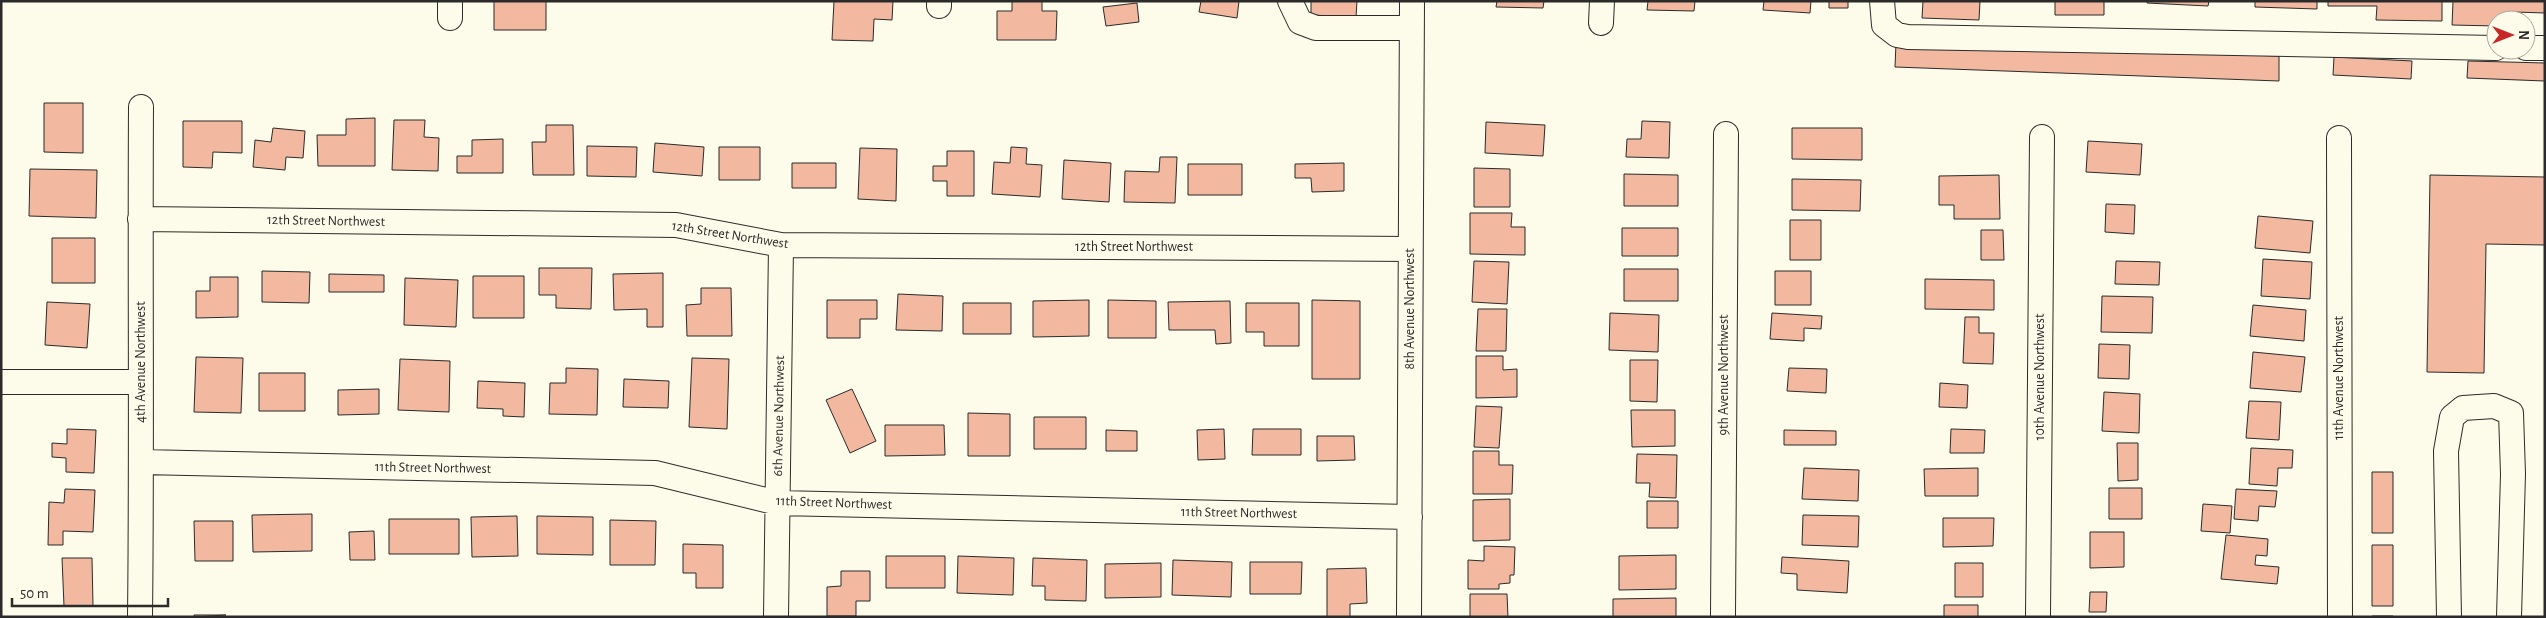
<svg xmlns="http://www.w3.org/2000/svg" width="2546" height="618" viewBox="0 0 2546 618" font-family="'Alegreya Sans',sans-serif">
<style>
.building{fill:#f2b8a0;stroke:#2b2b2b}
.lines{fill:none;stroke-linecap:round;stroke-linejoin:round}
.minor-casing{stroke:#2b2b2b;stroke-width:26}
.minor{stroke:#fdfbea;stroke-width:24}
.labels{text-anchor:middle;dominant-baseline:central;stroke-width:4;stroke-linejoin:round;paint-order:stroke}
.street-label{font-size:14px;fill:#2b2b2b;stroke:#fdfbea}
</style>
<rect width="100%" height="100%" fill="#fdfbea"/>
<!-- building -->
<path class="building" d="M494,1H546V30H494Z
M834,1H893L892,20L874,19L873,41L832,40Z
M1012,1H1042V11H1057L1056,40H997V11H1012Z
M1201,1H1239L1237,18L1199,12Z
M1311,1H1357L1356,17L1311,15Z
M1497,1H1544L1543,8L1496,7Z
M1648,1H1695L1694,11L1647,10Z
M1764,1H1811L1810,13L1763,10Z
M1829,1H1848V8H1829Z
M1923,1H1980L1979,20L1922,18Z
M2055,1H2104V15H2055Z
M2147,1H2209L2208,6L2147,3Z
M2255,1H2317V9L2255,7Z
M2328,1H2442V21L2376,20L2377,6H2328Z
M2453,1H2545V13L2514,12V20H2496V26L2452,25Z
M1137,3L1139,22L1106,26L1103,7Z
M1896,43L2279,56V81L1895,67Z
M2334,57L2412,61L2411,79L2333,75Z
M2468,61L2545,63V81L2467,78Z
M44,103H83V153L44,152Z
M375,118V166H318L317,135H346V119Z
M394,120H425L424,137L439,138L438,171L392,170Z
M183,121H242V153L213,152L212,168L183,167Z
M1642,121L1670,122L1669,158L1626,157L1627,139H1641Z
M1486,122L1545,125L1543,156L1485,153Z
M546,125H573L574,175H533L532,142H546Z
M273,128L305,131L303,158L286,157L285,170L253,167L255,140L271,142Z
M1792,128H1862V160L1792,159Z
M503,139V173H457V156H472V140Z
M2088,141L2142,144L2140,175L2086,172Z
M655,143L704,147L702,176L653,172Z
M587,146L637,147L636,177L587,176Z
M719,147H760V180H719Z
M1011,147L1027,148L1026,164L1042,165L1040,197L992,194L994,162L1010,163Z
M860,148L897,149L896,201L858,199Z
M947,151H974V196H947V181H933V166H947Z
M1160,157H1177L1175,203L1124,202L1125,171L1159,172Z
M1064,160L1111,163L1109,202L1062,199Z
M792,163H836V188H792Z
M1344,163V191L1312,192L1311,178H1295V164Z
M1188,164H1242V195H1188Z
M1474,168L1510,169V207H1474Z
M30,169L97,170L96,218L29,216Z
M1624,174L1678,175V206H1624Z
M1999,175L2000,219H1954V205H1939V176Z
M2430,175L2545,177V245L2486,244L2484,373L2427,372Z
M1792,179L1861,180L1860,211L1792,210Z
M2106,204L2135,205L2134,234L2105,232Z
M1470,213H1512L1511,227H1525V255L1470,254Z
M2258,216L2313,221L2310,253L2255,248Z
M1790,220H1821V260H1790Z
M1622,228H1678V256H1622Z
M1981,230H2003L2004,260H1981Z
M52,238H95V283H52Z
M2263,259L2312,262L2310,299L2261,296Z
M1474,261L1509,262L1507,304L1472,302Z
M2116,261L2160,262L2159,285L2115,284Z
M539,268H592L591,309L556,308V295H539Z
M1624,269H1678V301H1624Z
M262,271L310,272L309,303L262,302Z
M1775,271H1811V305H1775Z
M663,273V327H647V309L614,310L613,274Z
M329,274L384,275V292H329Z
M473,276H524V318H473Z
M210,277H238V317L196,318V291H210Z
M405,278L458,280L456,327L404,325Z
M1925,279L1994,280V310L1925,309Z
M701,288H731L732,336H687L686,305L701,304Z
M898,294L943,296L942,331L896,330Z
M2102,296L2153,297L2152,333L2101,332Z
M827,300H877V319H860V338H827Z
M1089,300V336L1033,337V301Z
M1108,300L1156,301V338H1108Z
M1312,300L1360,301V379H1312Z
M1230,301L1231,343L1216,344L1215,330H1169L1168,302Z
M47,302L90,304L87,348L45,345Z
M963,303H1011V334H963Z
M1246,303H1299V346H1264V332H1246Z
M2253,305L2306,310L2304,341L2250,336Z
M1478,309H1507L1506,351H1476Z
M1610,313L1659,315L1658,352L1609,350Z
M1772,313L1822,316L1821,329L1804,328V341L1770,339Z
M1965,317H1979V333H1994L1993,364L1963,363Z
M2099,344L2130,345L2129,379L2098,378Z
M2253,352L2305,357L2301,392L2250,388Z
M1476,356H1503V370L1517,369V397L1476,398Z
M196,357L243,358L241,413L194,412Z
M692,358L729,359L727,429L689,427Z
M400,359L450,361L449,412L398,410Z
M1630,360H1658L1657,402L1630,401Z
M566,368L598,369L597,415L549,414L550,383H566Z
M1789,368L1827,369L1826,393L1787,391Z
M259,373H305V411H259Z
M624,379L669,381L668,408L623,407Z
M478,381L525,383L524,417L503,416V409L477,408Z
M1940,383L1968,385L1967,408L1939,407Z
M379,389V414L338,415V390Z
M852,389L876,441L850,453L826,400Z
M2104,392L2140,394L2139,433L2102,431Z
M2249,401L2281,402L2279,440L2246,438Z
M1476,406L1502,407L1499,448L1474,447Z
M1631,410H1675V446L1632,447Z
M968,413L1010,414V456H968Z
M1034,417H1086V449H1034Z
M885,425H944L945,455L885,456Z
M67,429L96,430L94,473L66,472V458L52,457V443L67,444Z
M1224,429L1225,459L1198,460L1197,430Z
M1253,429H1301V455H1252Z
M1951,429L1985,430L1984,453H1950Z
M1106,430L1137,431V451H1106Z
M1784,430L1836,431V445H1784Z
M1317,436H1354L1355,460L1317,461Z
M2117,443H2138V480L2118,481Z
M2251,448L2293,450L2292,468H2278L2277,486L2249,484Z
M1473,451H1499V465H1513L1512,494H1473Z
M1637,454L1677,455L1676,498L1649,497L1650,483H1636Z
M1804,468L1859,470L1858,501L1802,499Z
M1978,468V496H1925L1924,469Z
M2372,472H2393V533H2372Z
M2109,488H2142V519H2109Z
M65,489L95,490L93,532L63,531V545H48L49,502L64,503Z
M2236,489L2277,491L2275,507L2259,506L2258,521L2234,519Z
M1510,499V540L1473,541V500Z
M1647,501H1678V528H1647Z
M2203,504L2232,506L2230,533L2201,531Z
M312,514V551L253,552L252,515Z
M1803,515L1859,516L1858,547L1802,545Z
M517,516L518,556L472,557L471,517Z
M537,516L593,517V555L537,554Z
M1943,518H1994L1993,546L1943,547Z
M389,519H459V554H389Z
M610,520L656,521L655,565H610Z
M194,521H233V561H195Z
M374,531L375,560H350L349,532Z
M2090,532H2124V567L2090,568Z
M2226,535L2268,539L2267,556L2256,555L2255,565L2279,567L2277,584L2221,579Z
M683,544L723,545V588H696V573H683Z
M2372,545H2393V606H2372Z
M1484,546L1515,547L1514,575H1510V583L1499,584V589H1468V560L1484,561Z
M1676,555V589L1619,590V556Z
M886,556H945V588H886Z
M958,556L1014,558L1013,595L957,593Z
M1782,557L1849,561L1847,593L1797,590V574L1781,573Z
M62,558H92L93,606H64Z
M1033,558L1087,560L1086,601L1045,600V586H1032Z
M1173,560L1232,562L1231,597L1172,595Z
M1250,562H1302L1301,594H1250Z
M1161,563V597L1105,598V564Z
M1955,563H1983V597H1955Z
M1366,568L1367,603L1350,604V617H1327V569Z
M841,571H870V601H856V616H827V587L841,586Z
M2090,592H2107L2106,612H2089Z
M1470,594H1507L1508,617H1470Z
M1676,598V617H1613V599Z
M1944,605H1978V617H1944Z
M194,615H226L194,617Z
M2372,616H2393V617H2372Z"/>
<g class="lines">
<defs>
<path id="minor" d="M1290,1L1300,22L1316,28H1411
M1882,1L1884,25L1897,35L1908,37L2496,48
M939,6V1
M450,18V1
M1601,23L1602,1
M2526,48H2545
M2339,138L2340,617
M140,219L676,225L781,245L1410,249
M1,382H140
M142,462L655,473L778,503L1410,517
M140,617C142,447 140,277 141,107
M776,617L781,245
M1409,617L1412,1
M1723,617L1726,134
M2038,617L2042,137
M2449,617L2446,451L2452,417L2463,408L2494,406L2511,413L2513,474L2509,617"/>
</defs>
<!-- minor casing -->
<use href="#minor" class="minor-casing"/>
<!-- minor -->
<use href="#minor" class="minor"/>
</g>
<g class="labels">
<!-- street labels -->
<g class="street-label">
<text transform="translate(326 221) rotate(1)">12th Street Northwest</text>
<text transform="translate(730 235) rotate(9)">12th Street Northwest</text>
<text x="1134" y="247">12th Street Northwest</text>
<text transform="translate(1410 309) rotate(-90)">8th Avenue Northwest</text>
<text transform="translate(141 362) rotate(-90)">4th Avenue Northwest</text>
<text transform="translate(1724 375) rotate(-90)">9th Avenue Northwest</text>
<text transform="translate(2040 377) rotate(-90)">10th Avenue Northwest</text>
<text transform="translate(2339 378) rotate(-90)">11th Avenue Northwest</text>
<text transform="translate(779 416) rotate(-89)">6th Avenue Northwest</text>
<text transform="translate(433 468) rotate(1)">11th Street Northwest</text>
<text transform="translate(834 503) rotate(2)">11th Street Northwest</text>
<text transform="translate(1239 513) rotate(1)">11th Street Northwest</text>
</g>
</g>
<!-- border -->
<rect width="2546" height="618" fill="none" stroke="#2b2b2b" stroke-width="5"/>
<!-- north arrow -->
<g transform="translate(2511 35) rotate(90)"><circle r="24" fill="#fdfbea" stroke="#a9a89e"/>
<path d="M0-4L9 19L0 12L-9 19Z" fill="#c62828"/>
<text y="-8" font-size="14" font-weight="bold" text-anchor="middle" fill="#2b2b2b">N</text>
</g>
<!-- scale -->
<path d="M12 598v8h156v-8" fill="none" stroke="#2b2b2b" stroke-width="2.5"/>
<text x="20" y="598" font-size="15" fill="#2b2b2b" stroke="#fdfbea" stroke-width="4" paint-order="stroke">50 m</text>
</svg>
